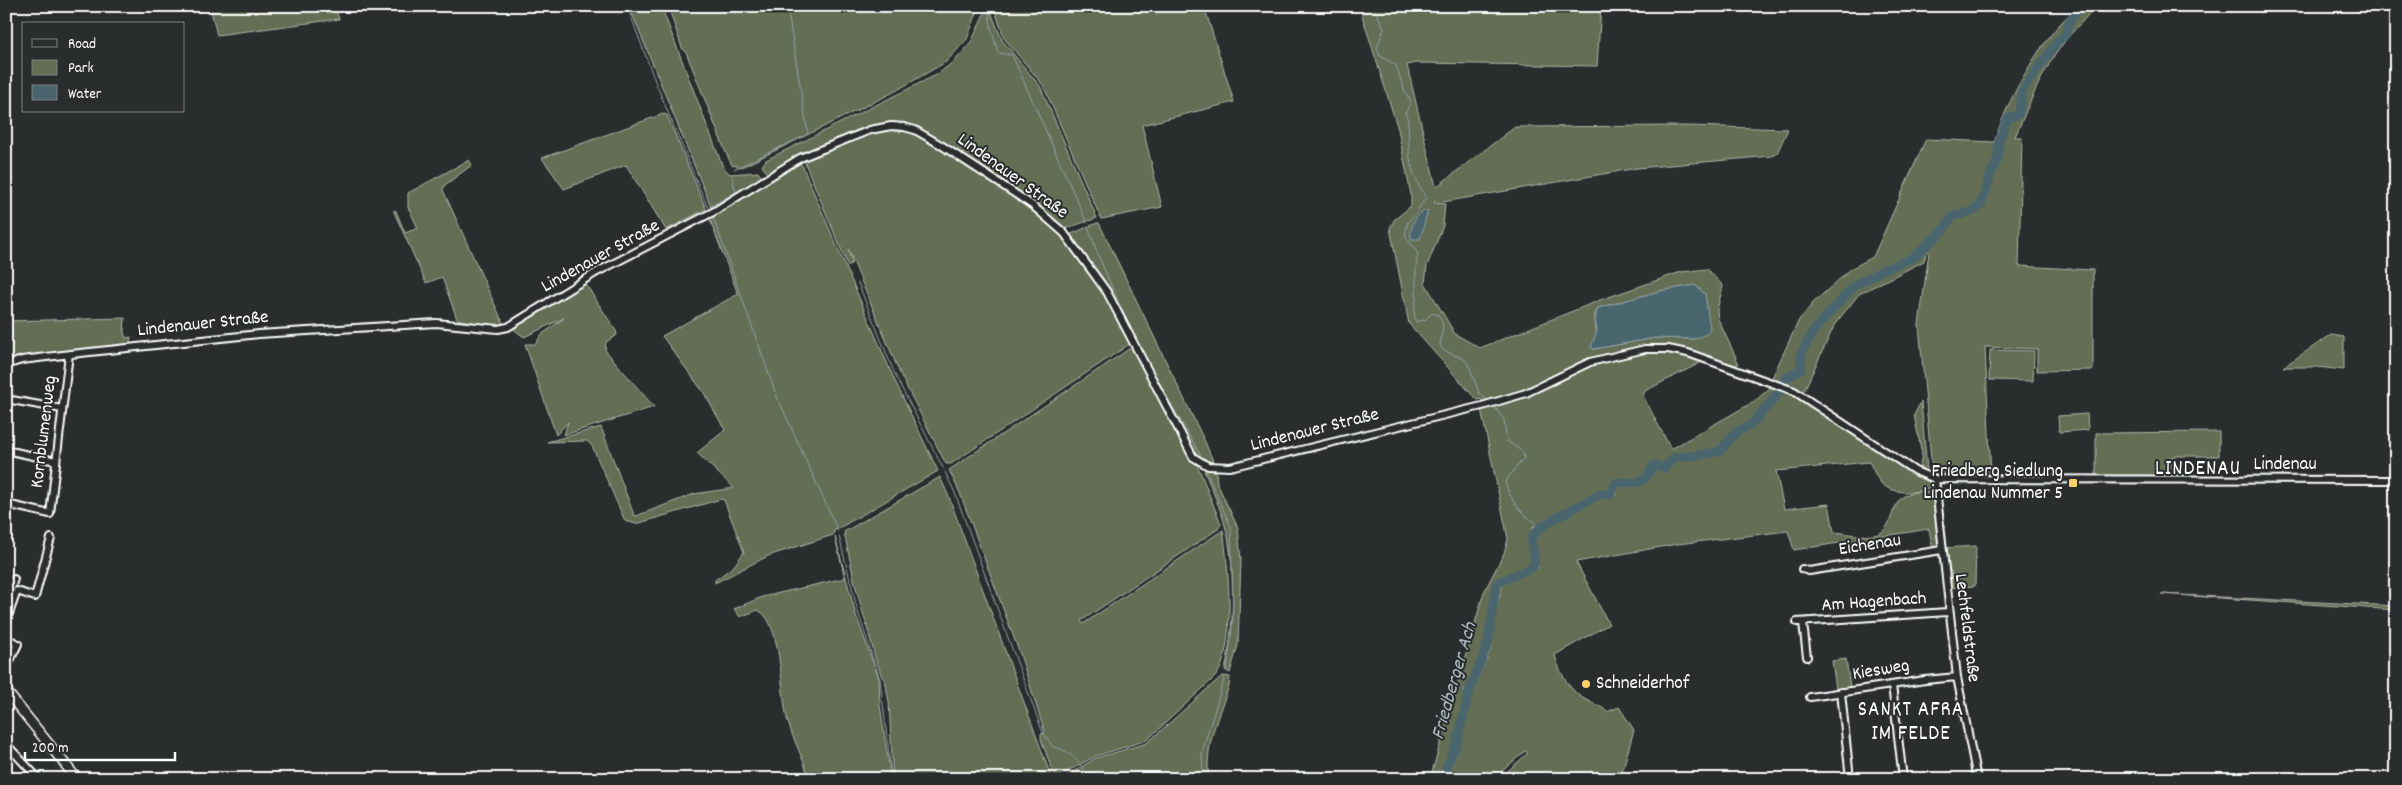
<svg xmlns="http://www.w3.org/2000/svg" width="2402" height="785" viewBox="0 0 2402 785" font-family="Dekko,sans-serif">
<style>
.green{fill:#636e54;stroke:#b1b6aa;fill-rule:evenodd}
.water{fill:#4a656e;stroke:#92a3a8}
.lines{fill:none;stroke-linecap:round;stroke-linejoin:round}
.stream{stroke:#92a3a8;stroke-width:1}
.river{stroke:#4a656e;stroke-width:9}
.street-casing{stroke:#fff;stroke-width:10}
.secondary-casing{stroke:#fff;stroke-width:12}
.street{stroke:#2a2d2e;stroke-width:6}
.secondary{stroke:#2a2d2e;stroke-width:9}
.poi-dot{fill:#ffd166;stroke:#2a2d2e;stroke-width:2}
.labels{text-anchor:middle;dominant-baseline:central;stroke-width:4;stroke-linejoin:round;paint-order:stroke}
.street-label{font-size:19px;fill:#fff;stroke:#2a2d2e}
.poi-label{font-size:19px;fill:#fff;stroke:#2a2d2e;text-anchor:end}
.water-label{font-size:20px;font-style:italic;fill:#aebabe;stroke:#2a2d2e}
.quarter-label{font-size:21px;letter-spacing:1px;fill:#fff;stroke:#2a2d2e}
</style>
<rect width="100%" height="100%" fill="#2a2d2e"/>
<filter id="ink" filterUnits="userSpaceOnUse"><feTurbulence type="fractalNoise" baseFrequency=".02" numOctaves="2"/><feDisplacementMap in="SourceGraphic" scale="10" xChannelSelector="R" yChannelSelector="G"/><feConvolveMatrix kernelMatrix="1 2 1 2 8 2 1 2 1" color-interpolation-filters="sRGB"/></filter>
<g filter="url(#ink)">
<!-- green -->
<path class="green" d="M335,6L339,19L217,35L210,7Z
M629,6H661L723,167L730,174L758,172L761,176L760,180L712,209Z
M668,6H978V10L967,39L946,62L892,93L742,167L732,165L726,153L686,52L682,48Z
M995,6H1204L1234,102L1142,125L1162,207L1101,219L1043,85L1004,38L994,7Z
M1359,6H1601L1597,66L1417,63L1407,65L1436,187L1515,127L1689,126L1788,129L1777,153L1772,156L1637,168L1443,202L1435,201L1434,203L1445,204L1443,226L1427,266L1425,283L1455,334L1480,348L1603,299L1681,272L1707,269L1723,286L1717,310L1718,319L1739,364C1727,368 1686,346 1666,346C1616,348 1573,373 1528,390C1514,395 1499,399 1484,403L1480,399L1477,400L1409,324L1390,228L1394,220L1411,206V195L1398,129ZM1695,285L1705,294L1709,328L1694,339L1655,338L1594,349L1591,347C1593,342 1597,336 1596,330C1596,321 1592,316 1598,308L1660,291Z
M2079,6H2099C2092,10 2087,16 2082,22C2047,57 2034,93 2015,137H2022L2019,266L2093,270V370L2037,371V349L1985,347L1991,477H1937L1932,470L1919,325L1929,252L1927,250L1924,261L1859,294L1835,324L1803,393L1771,380L1799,320L1814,302L1852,268L1873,257L1926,139L1994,142C2008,98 2043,34 2079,6ZM1921,246L1927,250L1924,249L1913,261H1907L1895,269L1886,271L1861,286L1854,288L1827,321L1823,319C1835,301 1852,283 1870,274C1887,265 1909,261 1921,246Z
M990,9L1002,40L1040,86L1097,218L1064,229L1004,182V179H998L916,128H869L799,156L770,173H767L762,166L766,160L936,75C953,63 968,51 976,32C981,23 981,14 990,9Z
M663,114L667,115L706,209L666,230L626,165L564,189L542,158Z
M887,130H906L931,142L1001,187L1061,234L1104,292L1131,343L951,464H946L901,376L848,249L852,263L848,266L805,163V159L846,141Z
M469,160L472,165L445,185L443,190L504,325L490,326L457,319L442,277L426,283L394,212V210L396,211L405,233L418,228L408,207V193Z
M798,162L802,165L894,379L938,471L834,531L833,535L768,556L715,583V580L734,566L744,552L724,500L721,499L636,524L625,521L592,446L587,441L547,442L601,427L634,515L636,516L694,494L734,488L697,453L725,430L704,393L662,336L738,294L709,217Z
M1097,223H1099L1205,442L1213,461L1210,464L1192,451L1109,292L1069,235Z
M585,283L616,331L617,335L606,342L605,350L654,407L564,435L568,422L556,435L525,344H536L541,335L564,318L524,337L511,327L527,320Z
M125,318L124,333L126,338L131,337L129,346L15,360L6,359V321Z
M2331,335L2344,337V370L2317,367H2283Z
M1132,347L1187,452L1197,464L1221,524L1218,529L1081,621L1083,624L1223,530C1228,563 1237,651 1215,677L1147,740L1096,756L1055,778L1041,739V734L1045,733L1020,654L960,493L949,470Z
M1990,350L2034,351L2033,381L1989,380Z
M1649,351L1687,354L1704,361L1645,391L1643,396L1671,449L1755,401L1773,385L1793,392L1927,480L1931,486C1920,495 1890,494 1881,483C1876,478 1873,468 1869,462L1776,471L1784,509L1829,504L1834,532C1847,533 1865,538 1878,534C1899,526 1884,488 1928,492L1933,498L1939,546L1933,550L1929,529L1794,550L1788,531L1678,544L1576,562L1609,624L1555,655C1559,672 1570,692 1586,700C1594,704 1602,706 1607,712L1619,707L1634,730L1620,779H1499L1528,753L1525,751L1493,779H1446L1457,753L1473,690L1491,649L1496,609L1503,583L1538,568L1535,541L1543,527L1600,497L1615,496L1619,485C1634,486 1648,487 1653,471L1659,467L1668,469L1676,459C1687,460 1693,456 1704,454C1711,453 1717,454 1724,451L1723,447L1686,457L1674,455L1665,464C1643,464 1653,468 1639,480L1617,481L1609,493L1601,494C1586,501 1545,518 1537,530L1533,526L1530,539L1533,557L1532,565L1498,580L1494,586L1485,650L1474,676L1465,689L1464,705L1455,743L1445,763L1443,779H1430L1484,592L1504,553L1508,539L1481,409L1525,397L1529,399L1530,394L1557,384L1583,367L1604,360Z
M1921,402L1927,470L1924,467L1921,472L1919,471L1922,454L1914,415Z
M2087,414L2088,430L2059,432L2058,416Z
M2219,432V456H2172L2170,478H2096V433Z
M1207,469L1216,471L1217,483L1238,528L1241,560L1238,645L1230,673L1225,670C1234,631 1236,568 1226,529C1221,509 1212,490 1204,471Z
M940,477L949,497L1052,779H893L889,702L885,680L882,677L876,660L855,584L844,532Z
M835,537L856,615L879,679L880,705L891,779H793L808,775C803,757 793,740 788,722C780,696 783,622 758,610L740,617L734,609L762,597L845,578Z
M1976,546L1975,586L1949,588L1948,582L1952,581L1951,571H1948L1945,548Z
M2161,594L2396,606V610Z
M1846,659L1850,687L1836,689L1832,661Z
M1222,676L1230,677L1229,686C1219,715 1204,747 1209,779H1061L1096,758L1147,743Z"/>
<!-- water -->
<path class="water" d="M1428,210L1420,239H1411C1409,227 1416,212 1428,210Z
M1695,285L1705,294L1710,328L1707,334L1694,339L1655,338L1594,349L1591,347L1597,331L1595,319L1598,308L1660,291Z"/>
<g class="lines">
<!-- stream -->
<path class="stream" d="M627,6L655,81L708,208
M1373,6L1384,28L1377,48L1380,56L1396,65L1405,92L1411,101L1405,114L1408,119C1409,152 1407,169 1426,197L1416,213L1408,222L1405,235L1418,254C1414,270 1417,282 1416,298C1415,307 1413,313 1416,322L1425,320L1432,313L1439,315L1443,325L1440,345L1443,350L1464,359L1469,365L1479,393L1488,401
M989,10L991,27L998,53L1012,55L1087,223
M734,169L808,134L787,6
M709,207L736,192L732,177
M713,217L776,394L838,531
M1088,227C1116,307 1158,383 1201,456
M858,283L896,377L943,468
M1494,406L1504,420L1507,441L1523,452L1524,458L1505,482C1510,499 1520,514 1535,522L1533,535
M1206,471L1231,527L1233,619L1227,670
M945,472L955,493L1043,733L1053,747C1071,749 1080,765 1091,779
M839,536L858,612L880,679L892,779
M1203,779L1202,752L1225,676"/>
<!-- river -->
<path class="river" d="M1783,384L1785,379L1801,369V354L1814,330L1855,285L1885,269L1913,258L1943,230L1952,217L1973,211L1981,204L1992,171L1998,159L1999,140L2008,118L2019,114L2022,91L2058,41L2066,34C2067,21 2074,12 2086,6
M1446,779L1447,766L1457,743L1470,688L1488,644L1496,586L1501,581L1533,567C1538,557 1528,545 1533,536C1539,523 1585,504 1600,494L1610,495L1617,482C1627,481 1637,486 1645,478C1650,474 1649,469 1655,465L1664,468L1675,457C1690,457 1706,454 1720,451L1737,431L1750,426L1782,389"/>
<defs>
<path id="street" d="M6,365L22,360L71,354L259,334L436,323L498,329L508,327L597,272L713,212L800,158L870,130L891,126L904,127L915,130L941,145L999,183L1032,205L1064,233L1107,292L1193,457L1208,466L1230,467L1482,406L1526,393L1590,362L1645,349H1668L1688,353L1794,391L1915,471L1935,479L2396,480
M6,399L62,409
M6,450L56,461
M1935,479L1957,677L1977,779
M6,504L50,514L69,354
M1802,569L1809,571L1942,550
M6,604L14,579
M6,622L17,591L35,597L51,538
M1797,622L1948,612
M1803,623L1807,657
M6,638L18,644L6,669
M1892,685L1903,779
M1841,692L1850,779
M1810,697L1925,680L1957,677
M6,744L39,779
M105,779H110"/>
<path id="secondary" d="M6,691L77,779"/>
</defs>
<!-- street casing -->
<use href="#street" class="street-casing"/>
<!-- secondary casing -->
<use href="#secondary" class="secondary-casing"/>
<!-- street -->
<use href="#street" class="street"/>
<!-- secondary -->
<use href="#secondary" class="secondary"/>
</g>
</g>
<!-- markers -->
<g class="poi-dot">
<rect x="2068" y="478" width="10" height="10" rx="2.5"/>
<circle cx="1586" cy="684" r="5"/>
</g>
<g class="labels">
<!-- street labels -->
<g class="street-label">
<text transform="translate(1012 177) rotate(36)">Lindenauer Straße</text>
<text transform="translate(601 257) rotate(-29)">Lindenauer Straße</text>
<text transform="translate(203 325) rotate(-6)">Lindenauer Straße</text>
<text transform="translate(1315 431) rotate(-14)">Lindenauer Straße</text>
<text transform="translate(45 432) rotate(-83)">Kornblumenweg</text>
<text x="2285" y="465">Lindenau</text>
<text transform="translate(1870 546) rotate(-9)">Eichenau</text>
<text transform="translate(1874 603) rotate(-4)">Am Hagenbach</text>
<text transform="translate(1966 628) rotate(83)">Lechfeldstraße</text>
<text transform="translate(1881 671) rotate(-9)">Kiesweg</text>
</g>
<!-- poi labels -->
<g class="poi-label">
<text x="2063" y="472">Friedberg Siedlung<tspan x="2063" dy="22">Lindenau Nummer 5</tspan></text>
<text x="1596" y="684" text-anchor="start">Schneiderhof</text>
</g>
<!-- water labels -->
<g class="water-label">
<text transform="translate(1455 681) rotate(-74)">Friedberger Ach</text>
</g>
<!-- quarter labels -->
<g class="quarter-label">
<text x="2198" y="470">LINDENAU</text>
<text x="1911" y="711">SANKT AFRA<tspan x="1911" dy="24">IM FELDE</tspan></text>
</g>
</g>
<!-- margin -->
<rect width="2402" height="785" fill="none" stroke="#2a2d2e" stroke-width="25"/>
<rect x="12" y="12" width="2377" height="760" fill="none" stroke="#fff" stroke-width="2" filter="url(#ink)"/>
<!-- legend -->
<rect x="22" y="22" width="162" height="90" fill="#2a2d2e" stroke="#7f8182"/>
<rect x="32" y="39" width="25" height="8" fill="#2a2d2e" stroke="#7f8182"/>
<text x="68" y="48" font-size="15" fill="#ffffff">Road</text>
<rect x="32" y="60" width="25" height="15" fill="#636e54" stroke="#7f8182"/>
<text x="68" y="72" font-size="15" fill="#ffffff">Park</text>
<rect x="32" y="85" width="25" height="15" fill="#4a656e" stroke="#7f8182"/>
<text x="68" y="98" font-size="15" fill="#ffffff">Water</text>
<!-- scale -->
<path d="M25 752v8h150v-8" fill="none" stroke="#ffffff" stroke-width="2.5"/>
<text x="32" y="752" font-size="15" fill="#ffffff" stroke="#2a2d2e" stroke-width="4" paint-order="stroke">200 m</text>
</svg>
